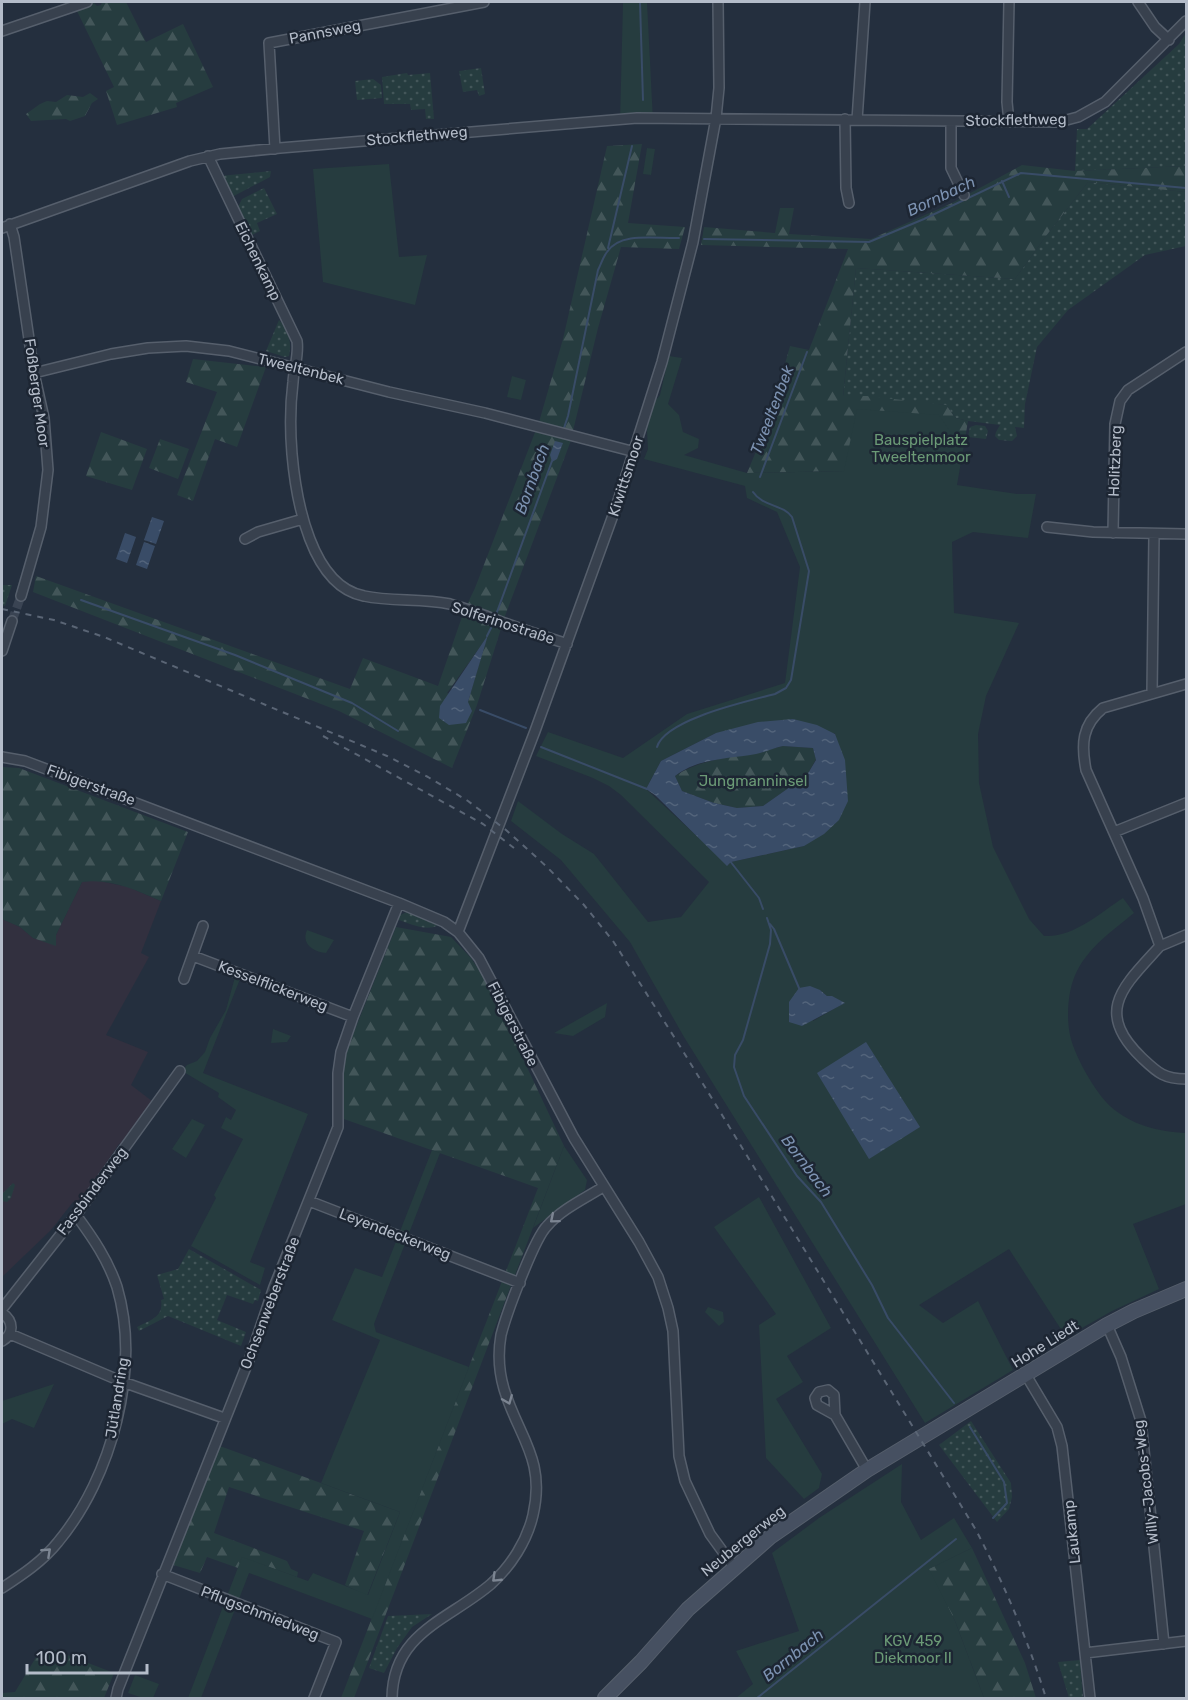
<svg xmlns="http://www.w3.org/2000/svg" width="1188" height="1700" viewBox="0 0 1188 1700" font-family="Rubik,sans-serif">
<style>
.medical{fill:#32303f}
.grass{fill:url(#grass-dots)}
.forest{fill:url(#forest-firs);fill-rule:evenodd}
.green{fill:#263c3f;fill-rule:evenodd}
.water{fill:url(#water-ripples);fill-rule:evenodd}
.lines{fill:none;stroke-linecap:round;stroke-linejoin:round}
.stream{stroke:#394c67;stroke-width:2}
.street-tunnel{stroke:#3a4453;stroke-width:9;stroke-dasharray:9 4.5;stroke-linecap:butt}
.street-casing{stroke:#565f6c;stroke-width:12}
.secondary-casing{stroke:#565f6c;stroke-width:16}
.street{stroke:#38414e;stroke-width:9}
.secondary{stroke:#465061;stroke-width:14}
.rail{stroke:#5a6575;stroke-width:2;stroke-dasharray:6 6;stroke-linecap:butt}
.oneway{stroke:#7c8592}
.labels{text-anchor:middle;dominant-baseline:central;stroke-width:5;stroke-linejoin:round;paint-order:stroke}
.street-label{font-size:15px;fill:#b4bcc9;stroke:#1d2633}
.park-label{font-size:15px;fill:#6b9a76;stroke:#1d2633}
.water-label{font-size:16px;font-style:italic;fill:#7c92b1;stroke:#1d2633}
</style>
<defs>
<pattern id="grass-dots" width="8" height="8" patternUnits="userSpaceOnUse" patternTransform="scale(1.5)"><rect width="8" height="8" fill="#263c3f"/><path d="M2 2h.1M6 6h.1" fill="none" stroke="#435659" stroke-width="1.8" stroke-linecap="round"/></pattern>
<pattern id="forest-firs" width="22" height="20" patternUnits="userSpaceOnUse" patternTransform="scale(1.5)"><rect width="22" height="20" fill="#263c3f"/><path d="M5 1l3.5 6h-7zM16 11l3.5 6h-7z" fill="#435659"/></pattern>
<pattern id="water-ripples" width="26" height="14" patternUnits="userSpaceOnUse" patternTransform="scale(1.5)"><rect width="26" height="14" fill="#394c67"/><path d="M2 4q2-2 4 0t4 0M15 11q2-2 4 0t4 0" fill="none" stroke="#53647b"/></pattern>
</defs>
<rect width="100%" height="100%" fill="#242f3e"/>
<!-- medical -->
<path class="medical" d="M95,880L128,887L161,901L141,953L149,957L106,1035L148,1052L131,1085L152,1101L124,1142L119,1144L79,1203L73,1202L51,1230L2,1277V919L20,927L33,938L56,945V935L82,882Z"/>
<!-- grass -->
<path class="grass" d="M1186,33V166L1075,171L1077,129H1087L1179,44Z
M481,68L485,94L479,96L477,90L463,92L459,71Z
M407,73L408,75L430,73L434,119H426L425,109L411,110L410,104H384L382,77Z
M373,79L381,85L382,98L357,100L355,81Z
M271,171L270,177L232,197L220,176Z
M1088,182L1186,192V246L1145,255L1068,310L1037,347L1025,404L1024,428L1015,427L1017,436L1012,441L999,440L995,436L996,432L1000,425L968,421L956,418L946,405L843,397L856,268L1015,279L1046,236Z
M264,188L277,214L257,223L260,231L252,235L238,207L242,199Z
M279,320C289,330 292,343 289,356L285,357L266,351Z
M976,425L985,426L988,431L986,439L968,437L970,427Z
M2,585H12L5,606L2,605Z
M407,912L417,914L438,925C427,932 411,924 399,920L398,916Z
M13,1183L15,1185L11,1198L7,1202L2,1201V1194Z
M189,1249L261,1290L258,1301L255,1300L253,1304L227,1295L217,1320L246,1332L241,1346L168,1316L139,1331L137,1327C150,1320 164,1317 161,1300L164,1299L157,1275L178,1269Z
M971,1421L1011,1483L1012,1497L1009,1509L997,1522L939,1445Z
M432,1614L412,1627L397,1648L384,1673L369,1668L388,1616Z
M1080,1660L1083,1698H1069L1058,1662Z"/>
<!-- forest -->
<path class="forest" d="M102,2H126L146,42L183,24L213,87L176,103L177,107L117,125L106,91L114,87L76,9L94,3L97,6L101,5Z
M90,93L98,99L92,103L85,116L70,121L66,119L31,121L26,114L40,104L47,101L56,102L67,95L83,97Z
M642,144L628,223L685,227L679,249L621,247L598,328L570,443L505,616L477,705L452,768L339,711L33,592L36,576L350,689L363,658L438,686L464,611L475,588L539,422L563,339L607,146ZM487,637L468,702L447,693Z
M1022,165L1075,171L1186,166V192L1088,182L1046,236L1015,279L856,268L843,396H867L946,405L956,418L968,421L965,439L953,436L844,471L747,473L770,418L790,346L809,350L848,249L701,245L704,227L775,233L780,208H794L789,234L871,239L952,203Z
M193,359L266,367L237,447L215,439L193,501L177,495L217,392L186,382Z
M101,432L147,449L132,490L86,476Z
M160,439L189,449L178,479L149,468Z
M783,746L813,748L816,759L807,775L763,806L737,808L714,803L682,791L675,776C707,755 747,757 783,746Z
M2,767L19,768L188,832L161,901C136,890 110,878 82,882L56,935V946L33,938L20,927L2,919Z
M396,927L451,937L471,958L487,982L564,1146L354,1698H341L538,1188L344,1119L342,1062Z
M217,1445L400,1512L367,1596L345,1585L364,1531L229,1487L214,1533L287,1561L291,1569L298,1572L297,1577L243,1558L238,1568L207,1557L200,1573L170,1564Z
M972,1548L1025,1663L1036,1698H984L955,1621L928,1569Z
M52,1649L114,1673L104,1698H2V1693L15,1692L38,1654Z"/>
<!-- green -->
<path class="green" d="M623,2H647L653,121L620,122Z
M647,148L655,149L651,175L643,174Z
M389,164L399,257L427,255L415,305L323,282L313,169Z
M669,356L682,358L668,404L679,415L683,432L699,439L698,448L684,455L747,473L844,471L857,409L939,415L953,436L965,439L957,485L1017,494H1036L1028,538L973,532L952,542L954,613L1019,623L986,696L978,734L979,783L993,847L1029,919L1044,936C1073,938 1100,913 1123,898L1134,913C1112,931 1090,946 1077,971C1068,988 1066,1016 1070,1035C1074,1055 1095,1092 1110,1106C1131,1125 1159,1132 1186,1133V1204L1133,1224L1159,1289L1112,1311L1066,1337L1009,1249L919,1305L943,1323L978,1301L1013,1370L925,1423L684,1037L630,942L561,860L511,821L518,801L562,834L594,854L648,922L681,917L709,882L621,795L609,786L593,778L536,756L548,732L623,758L687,714L785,683L800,567L777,512L747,498L745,486L644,459L648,449L647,431L651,406L660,395ZM716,733H835L804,846L731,862L728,865L646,789L661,761ZM820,990L827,996L844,1003L813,1021Z
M512,376L526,380L521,400L507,397Z
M307,930L334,940L326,953C313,952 301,944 307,930Z
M235,977L240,979L203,1073L308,1114L250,1262L265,1268L260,1285L191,1246L216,1198L214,1195L243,1139L221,1128L226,1117L231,1120L236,1110L218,1097L219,1093L182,1071L187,1065L197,1061L205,1052L210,1038L226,1010Z
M607,1003L605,1017L573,1036L554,1033Z
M273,1029L291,1036L287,1042L271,1043Z
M192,1119L205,1125L186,1158L172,1149Z
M564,1146L587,1180L585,1190L533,1228Z
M432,1150L440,1153L374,1324L376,1332L469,1367L372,1619L249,1573L201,1698H188L242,1557L308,1581L313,1573L368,1595L400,1512L321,1483L380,1340L332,1320L355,1268L382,1277Z
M759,1197L831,1328L787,1356L803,1382L776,1399L822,1474L819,1488L804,1499L766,1458L759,1325L776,1314L714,1227Z
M708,1307L723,1312L724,1322L719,1326L705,1312Z
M54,1384L34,1428L12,1419L2,1424V1401Z
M902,1464L901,1502L921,1540L954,1518L972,1548L929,1569L955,1621L984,1698H736L753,1684L736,1651L799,1631L772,1553L819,1518Z
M135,1675L159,1684L153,1698H143L128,1693Z"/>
<!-- water -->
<path class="water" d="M555,441L563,443L557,459L552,462L550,455Z
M152,517L164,521L156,544L144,540Z
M125,533L136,537L127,563L116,559Z
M144,542L155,546L147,569L136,565Z
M488,635L468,702L472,711L466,723L449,725L439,718L440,706Z
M793,719L817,725L835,734L845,760L848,801L839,820L824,834L804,846L731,862L727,866L655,795L646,789L661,761L716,733L758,722ZM783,746L813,748L816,760L807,775L763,806L737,808L714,803L682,791L675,776C698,758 728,759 756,754C765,752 774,748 783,746Z
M810,986L820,990L827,996H832L845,1003L802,1026L789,1022V1002L799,988Z
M866,1042L920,1127L869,1159L817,1073Z"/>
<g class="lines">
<!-- stream -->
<path class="stream" d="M640,2L643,100
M1002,181L1009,197
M704,239L869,242L924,219L1021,173L1186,188
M608,248L632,146
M563,431L568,416L598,270C601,264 603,257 607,252C620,231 658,239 679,238
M760,477L807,352
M81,600L235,655L352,703L398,731
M497,612L552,461
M487,636L491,628
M480,710L526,728
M541,747L647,789
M657,747C665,719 749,701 775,694L786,688L791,680L809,571L792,517C783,504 763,507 753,492
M730,861L759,898L763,909
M767,918L771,930L770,944L743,1040L735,1055L734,1067L744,1096L797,1176L821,1202L872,1285L888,1318L954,1403
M770,924L774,929L799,988
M970,1427L1004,1482L1007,1503L993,1518
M757,1698L956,1539"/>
<!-- street-tunnel -->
<path class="street-tunnel" d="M12,621L21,596"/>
<defs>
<path id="street" d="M1138,2L1155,27L1169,40
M2,31L87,2
M845,119L846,188L849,203
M857,120L865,2
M951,121V168L964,195
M1009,122L1007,102L1009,2
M275,149L269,43L484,2
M208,156L297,341C299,356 294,367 293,382C290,406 290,430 292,454C296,500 311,586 364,596C392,602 421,598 450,604C466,608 482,615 497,620C520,629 544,636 567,644
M10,224L14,237L34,373L44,418L48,470L41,527L21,596
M2,228L190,161L220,154L280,148L637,118L1059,122L1078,117L1105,102L1186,21
M34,373L111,354L148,348L186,346L229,351L389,392L485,413L635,452
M1047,527L1093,532L1186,534
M1113,533L1115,424L1120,401L1128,390L1186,352
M245,539L258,532L303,519
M2,651L12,621
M1186,684L1103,708C1082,725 1081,744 1086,770L1143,898L1160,946C1124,986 1093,1011 1142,1058C1158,1073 1164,1079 1186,1079
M1152,693L1154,535
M2,757L25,761L399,903L444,922L458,932L479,958L574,1138L639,1242L658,1277L668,1308L673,1331L679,1456L685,1481L710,1534L734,1567
M1114,832L1186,803
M458,932L535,731L616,507L662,362L693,242L716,118L719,88L718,2
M1160,946L1186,935
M193,956L353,1017
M184,979L203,926
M309,1201L520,1283
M2,1309L76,1215L180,1071
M2,1313C14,1321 14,1334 2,1341
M1107,1325L1121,1357L1141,1421L1164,1644
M10,1334L123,1382L224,1418
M1026,1375L1057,1427L1062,1446L1090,1698
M835,1415L817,1405L815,1398L819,1392L828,1390L834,1395L835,1415L867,1470
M162,1574L336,1642L314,1698
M2,1588C22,1575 43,1561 58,1542C112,1477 141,1369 117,1287C108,1260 93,1238 76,1215
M1085,1653L1186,1641
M116,1698L118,1689L252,1352L274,1287L338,1127V1073L341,1052L353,1017L399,903
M392,1698C393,1632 449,1620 491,1584C511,1566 527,1541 533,1515C546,1459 518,1436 504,1389C499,1372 498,1352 501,1335C506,1315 534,1239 547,1226C562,1209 584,1199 603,1187"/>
<path id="secondary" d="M605,1698L641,1662L688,1609L770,1537L867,1470L1107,1325L1134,1311L1186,1289"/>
</defs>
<!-- street casing -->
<use href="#street" class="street-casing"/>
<!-- secondary casing -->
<use href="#secondary" class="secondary-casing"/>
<!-- street -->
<use href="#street" class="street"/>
<!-- secondary -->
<use href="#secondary" class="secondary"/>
<!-- rail -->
<path class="rail" d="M2,609L54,620L104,637L387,756L428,777L468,801L506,830L546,866L584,905L613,941L678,1043L976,1530C1004,1584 1028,1640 1046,1698
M323,736L483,824L514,848"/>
</g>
<!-- one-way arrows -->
<defs><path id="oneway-chevron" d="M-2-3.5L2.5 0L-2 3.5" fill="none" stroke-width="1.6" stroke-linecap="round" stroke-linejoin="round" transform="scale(1.5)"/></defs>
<g class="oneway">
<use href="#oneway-chevron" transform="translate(554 1219) rotate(140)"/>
<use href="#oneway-chevron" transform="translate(508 1400) rotate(68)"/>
<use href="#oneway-chevron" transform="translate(47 1552) rotate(-43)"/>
<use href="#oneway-chevron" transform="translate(496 1578) rotate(136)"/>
</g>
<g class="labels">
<!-- street labels -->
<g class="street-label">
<text transform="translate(325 32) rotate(-11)">Pannsweg</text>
<text transform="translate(1016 120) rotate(-1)">Stockflethweg</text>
<text transform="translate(417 136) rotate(-5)">Stockflethweg</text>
<text transform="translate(258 261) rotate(64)">Eichenkamp</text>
<text transform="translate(301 369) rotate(14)">Tweeltenbek</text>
<text transform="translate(37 393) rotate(82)">Foßberger Moor</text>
<text transform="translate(1115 461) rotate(-88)">Holitzberg</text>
<text transform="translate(626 476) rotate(-72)">Kiwittsmoor</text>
<text transform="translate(503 623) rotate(18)">Solferinostraße</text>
<text transform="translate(91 785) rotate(20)">Fibigerstraße</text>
<text transform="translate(273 986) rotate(21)">Kesselflickerweg</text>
<text transform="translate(513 1024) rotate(63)">Fibigerstraße</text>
<text transform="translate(92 1191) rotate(-53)">Fassbinderweg</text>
<text transform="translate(395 1234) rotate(21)">Leyendeckerweg</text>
<text transform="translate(270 1303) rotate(-69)">Ochsenweberstraße</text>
<text transform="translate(1045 1344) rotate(-32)">Hohe Liedt</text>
<text transform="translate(117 1398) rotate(-81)">Jütlandring</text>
<text transform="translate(1146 1482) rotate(-97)">Willy-Jacobs-Weg</text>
<text transform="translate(1072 1532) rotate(-96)">Laukamp</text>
<text transform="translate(743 1541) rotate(-39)">Neubergerweg</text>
<text transform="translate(260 1613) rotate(21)">Pflugschmiedweg</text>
</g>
<!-- park labels -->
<g class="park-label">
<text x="921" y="440">Bauspielplatz<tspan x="921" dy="17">Tweeltenmoor</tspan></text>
<text x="753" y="781">Jungmanninsel</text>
<text x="913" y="1641">KGV 459<tspan x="913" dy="17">Diekmoor II</tspan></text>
</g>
<!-- water labels -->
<g class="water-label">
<text transform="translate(941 196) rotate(-25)">Bornbach</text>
<text transform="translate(772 410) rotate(-69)">Tweeltenbek</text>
<text transform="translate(532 479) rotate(-70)">Bornbach</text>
<text transform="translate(807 1166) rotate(53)">Bornbach</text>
<text transform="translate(793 1655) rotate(-39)">Bornbach</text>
</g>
</g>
<!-- border -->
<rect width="1188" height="1700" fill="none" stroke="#b4bcc9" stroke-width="6"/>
<!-- scale -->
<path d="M27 1664v9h120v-9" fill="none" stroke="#b4bcc9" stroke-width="3"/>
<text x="36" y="1664" font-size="18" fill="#b4bcc9" stroke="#1d2633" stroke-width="4.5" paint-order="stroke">100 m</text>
</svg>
